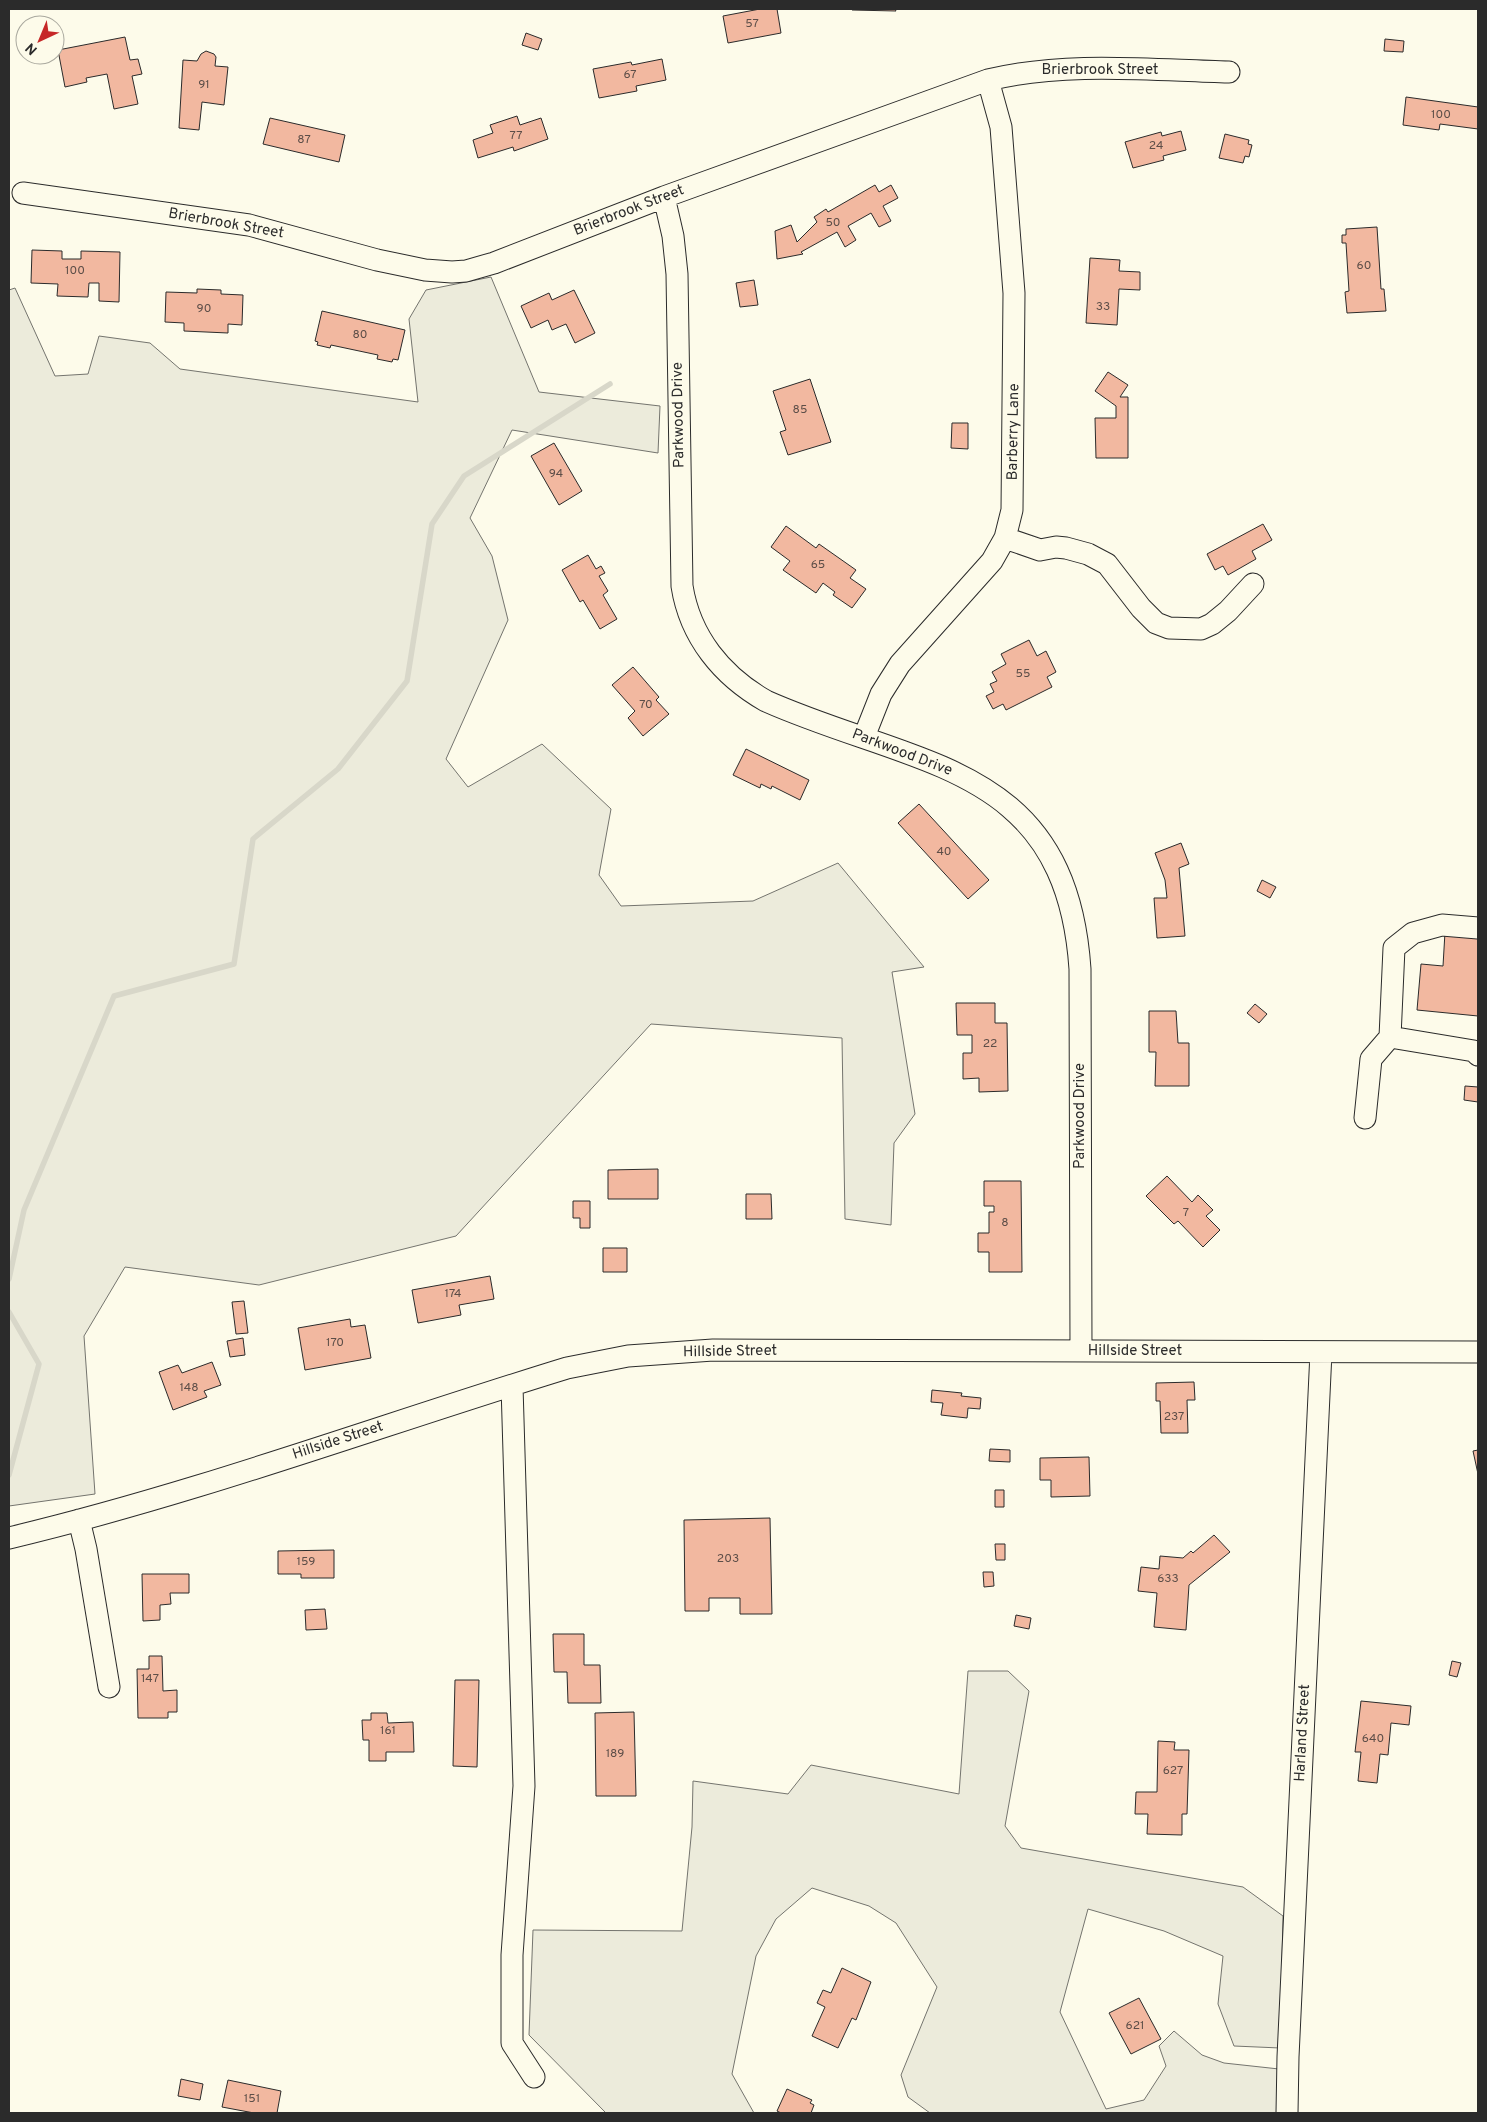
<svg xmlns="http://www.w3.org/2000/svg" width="1487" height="2122" viewBox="0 0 1487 2122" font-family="Overpass,sans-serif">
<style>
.green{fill:#ecebdb;stroke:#74746e}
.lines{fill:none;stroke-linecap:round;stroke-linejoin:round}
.stream{stroke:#d8d7c9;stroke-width:5.5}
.building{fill:#f2b8a0;stroke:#2b2b2b}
.minor-casing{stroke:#2b2b2b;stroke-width:23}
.minor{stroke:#fdfbea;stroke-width:21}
.labels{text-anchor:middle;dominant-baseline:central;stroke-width:4;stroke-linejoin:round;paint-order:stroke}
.number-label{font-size:12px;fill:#5d4e48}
.street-label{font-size:15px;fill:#2b2b2b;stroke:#fdfbea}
</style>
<rect width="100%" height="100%" fill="#fdfbea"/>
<!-- green -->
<path class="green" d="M491,277L539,392L660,406L658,453L512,430L470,518L492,556L508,620L446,759L468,787L542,744L611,809L599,875L621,906L753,901L838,863L924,967L892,972L915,1114L894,1143L891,1225L845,1219L842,1038L651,1024L456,1236L259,1285L125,1267L84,1336L95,1494L9,1506V290L15,288L55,376L88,374L99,336L150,343L180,369L418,402L409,319L426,290Z
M968,1671H1008L1029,1691L1005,1826L1021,1848L1243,1887L1283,1916L1280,2048L1234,2046L1218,2004L1223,1956L1164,1931L1088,1909L1060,2012L1106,2109L1144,2100L1166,2066L1159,2046L1174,2031L1202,2055L1224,2063L1279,2069V2113H930L908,2097L901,2075L937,1987L896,1923L869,1906L812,1888L776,1919L756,1956L732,2074L754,2113H606L529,2035L533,1930L682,1931L692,1827L693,1781L788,1794L811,1765L959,1794Z"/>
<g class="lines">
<!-- stream -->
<path class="stream" d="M9,1279L24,1210L114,996L234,964L253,839L338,769L407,681L432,524L464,476L610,384
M9,1312L39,1364L9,1475"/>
</g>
<!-- building -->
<path class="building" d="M760,9H777L781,33L728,43L723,16Z
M852,9H895L896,11L852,10Z
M526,33L542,39L538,50L522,45Z
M125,37L130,60L138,59L142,74L132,76L138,104L114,109L107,74L86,78L87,82L65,87L58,50Z
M1385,39L1404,41L1403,52L1384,51Z
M206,51L214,54L216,57L215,66L228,67L224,105L202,102L199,130L179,128L183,60L197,61L201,54Z
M662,59L666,80L636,86L637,91L599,98L593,69L631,62L632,65Z
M1406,97L1478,107V129L1440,124L1439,130L1403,125Z
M517,116L520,125L541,118L548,139L514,151L513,147L478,158L473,140L493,133L490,125Z
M270,118L345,135L339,162L263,144Z
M1181,131L1186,150L1163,156L1164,160L1133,168L1125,142L1161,132L1162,136Z
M1225,134L1249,140L1248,144L1252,145L1249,157L1245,156L1243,163L1219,158Z
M875,185L879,192L891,185L898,198L883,206L891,221L879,227L871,213L848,226L856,240L845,247L837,232L801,252L803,254L777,259L775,231L791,225L797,242L817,222L814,217L826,209L828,212Z
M1377,227L1381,289H1384L1386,311L1347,313L1345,292L1349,291L1346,243H1342V235H1346V229Z
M32,250L62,251V259H81V251L120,252L119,302L99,301V283H89L88,297L57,296L58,284L31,283Z
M1090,258L1120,260L1119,271L1140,272V290L1119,289L1117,325L1086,323Z
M754,280L758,305L740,307L736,283Z
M197,289L221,290V294L243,295L242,325L228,324V333L184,331V323L165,322L166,292L197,293Z
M574,290L595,333L575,343L566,324L552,330L548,320L531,328L521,306L549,293L552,300Z
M322,311L405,330L398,360L393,359L392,362L377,359L378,355L331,345L330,348L317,345L318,342L315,341Z
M1108,372L1128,385L1120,397H1128V458H1096L1095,418H1116V406L1095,391Z
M810,379L831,442L788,455L780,432L786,430L773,391Z
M952,423H968V449L951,448Z
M554,443L582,491L559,505L531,456Z
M1263,524L1272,540L1252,551L1256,559L1228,575L1223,566L1215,570L1207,554Z
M786,526L816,548L819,544L856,570L850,578L866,589L852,608L833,595L835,592L823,583L816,593L783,570L790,561L771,547Z
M588,555L596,569L601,566L605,573L599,576L608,591L603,595L617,619L600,629L583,600L580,602L562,570Z
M1029,640L1037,656L1046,651L1056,672L1047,677L1052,687L1006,710L1003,704L993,709L986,696L994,692L990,684L997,681L992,672L1006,664L1001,654Z
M633,667L659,697L656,700L669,714L643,736L628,718L635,711L612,685Z
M746,749L809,780L800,800L772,786L771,789L761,784L760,788L733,775Z
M919,804L989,880L968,899L898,823Z
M1181,843L1189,864L1179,868L1185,936L1157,938L1154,898H1167L1165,880L1155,853Z
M1262,880L1276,887L1270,898L1257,891Z
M1445,932L1478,935V1016L1417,1010L1421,964L1443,966Z
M956,1003H995V1023H1007L1008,1091L979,1092V1078L963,1079V1053H972V1035H957Z
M1255,1004L1267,1014L1259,1023L1247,1013Z
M1149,1011H1176L1178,1043H1189V1086H1155L1156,1052H1149Z
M1465,1086L1478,1087V1102L1464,1100Z
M658,1169V1199H608V1170Z
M1167,1176L1192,1202L1198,1195L1213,1210L1206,1216L1220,1230L1203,1247L1178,1221L1174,1224L1146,1196Z
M984,1181H1021L1022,1272H989V1252H978V1233H989V1212H994V1206H984Z
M746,1194H771L772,1219H746Z
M573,1201H590V1228H580V1218H573Z
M603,1248H627V1272H603Z
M490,1276L494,1299L459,1305L461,1315L418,1323L412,1290Z
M244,1301L248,1333L236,1334L232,1302Z
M350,1319L351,1327L365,1325L371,1358L305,1370L298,1328Z
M243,1338L245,1355L230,1357L227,1341Z
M212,1362L221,1385L204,1391L207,1397L173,1410L159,1372L178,1365L182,1373Z
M1194,1382L1195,1400H1187L1188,1433H1161L1160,1401H1156V1383Z
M932,1390L962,1393L961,1396L981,1398L980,1409L968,1408L967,1418L941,1415L943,1403L931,1402Z
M990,1449L1010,1450V1462L989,1461Z
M1478,1450V1474L1473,1451Z
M1089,1457L1090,1496L1051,1497V1480H1040V1458Z
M995,1490H1004V1507H995Z
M770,1518L772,1614H740V1598H709V1611H685L684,1520Z
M1214,1535L1230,1552L1189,1585L1186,1630L1154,1627L1157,1593L1138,1591L1141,1567L1159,1569L1160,1556L1183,1558L1191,1551L1193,1553Z
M995,1544H1005V1560H996Z
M334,1550V1578H301V1574H278V1551Z
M983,1572H993L994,1586L984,1587Z
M142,1574H189V1593H170L171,1604L160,1605V1620L143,1621Z
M325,1609L327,1629L306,1630L305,1610Z
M1016,1615L1031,1618L1029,1629L1014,1626Z
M553,1634H584V1665H600L601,1703H568L567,1672H554Z
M149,1656H162L163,1691L177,1690V1712H168V1718H138L137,1669H149Z
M1452,1661L1461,1663L1457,1677L1449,1675Z
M455,1680H479L477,1767L453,1766Z
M1361,1701L1411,1706L1409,1725L1391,1723L1388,1755L1380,1754L1377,1783L1358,1781L1361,1752H1355Z
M634,1712L636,1796H596L595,1713Z
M371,1713H387L388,1723L413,1722L414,1752H386V1761H369V1740H363L362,1720H371Z
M1158,1741L1175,1742L1174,1750H1189L1187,1814H1182V1835L1147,1834L1148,1814H1135L1136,1792H1157Z
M842,1968L871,1982L856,2020L852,2018L838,2048L812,2036L825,2007L817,2003L823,1990L831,1993Z
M1139,1998L1161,2039L1131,2054L1109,2013Z
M181,2079L203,2084L200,2100L178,2096Z
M228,2080L281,2091L277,2113H254L222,2107Z
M787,2089L812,2100L810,2103L814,2105L811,2113H781L777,2111Z"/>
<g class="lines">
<defs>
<path id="minor" d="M23,193L249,225L377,260L425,270L452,272L466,271L494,263L664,197L988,80C1067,61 1149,70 1229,72
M664,197L673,236L677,274L682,586C690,637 722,676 766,701C917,768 1066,763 1080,969L1081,1350
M1005,538L1040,550L1056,547L1066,548L1088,554L1107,564L1141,608L1156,623L1169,628L1201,629L1212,624L1228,611L1253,584
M864,737L881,694L900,664L992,561L1005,538L1012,510L1014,293L1001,127L988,80
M1478,928L1442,925L1413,933L1394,948L1390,1037L1474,1051L1478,1055
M1365,1118L1371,1059L1390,1037
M512,1386L524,1786L512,1955V2043L534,2077
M79,1520L86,1549L109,1687
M9,1538C198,1493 381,1425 567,1368L628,1356L713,1350L1478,1352
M1287,2113L1288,2057L1321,1352"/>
</defs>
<!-- minor casing -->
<use href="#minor" class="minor-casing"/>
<!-- minor -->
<use href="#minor" class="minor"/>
</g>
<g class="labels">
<!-- number labels -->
<g class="number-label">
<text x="752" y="24">57</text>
<text x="630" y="75">67</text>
<text x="204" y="85">91</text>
<text x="1441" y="115">100</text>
<text x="516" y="136">77</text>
<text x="304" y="140">87</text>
<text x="1156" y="146">24</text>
<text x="833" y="223">50</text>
<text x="1364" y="266">60</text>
<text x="75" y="271">100</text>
<text x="1103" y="307">33</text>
<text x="204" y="309">90</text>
<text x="360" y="335">80</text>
<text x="800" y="410">85</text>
<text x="556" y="474">94</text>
<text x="818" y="565">65</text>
<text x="1023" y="674">55</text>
<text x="646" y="705">70</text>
<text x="944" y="852">40</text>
<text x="990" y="1044">22</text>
<text x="1186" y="1213">7</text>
<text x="1005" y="1223">8</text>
<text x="453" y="1294">174</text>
<text x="335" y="1343">170</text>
<text x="189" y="1388">148</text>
<text x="1174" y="1417">237</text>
<text x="728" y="1559">203</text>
<text x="306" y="1562">159</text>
<text x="1168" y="1579">633</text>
<text x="150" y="1679">147</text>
<text x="388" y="1731">161</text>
<text x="1373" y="1739">640</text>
<text x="615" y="1754">189</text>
<text x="1173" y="1771">627</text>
<text x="1135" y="2026">621</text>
<text x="252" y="2099">151</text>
</g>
<!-- street labels -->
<g class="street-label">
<text x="1100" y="70">Brierbrook Street</text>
<text transform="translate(629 211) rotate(-21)">Brierbrook Street</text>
<text transform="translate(226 224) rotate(10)">Brierbrook Street</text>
<text transform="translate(679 415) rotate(-91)">Parkwood Drive</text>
<text transform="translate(1014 432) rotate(-89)">Barberry Lane</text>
<text transform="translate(902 753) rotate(21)">Parkwood Drive</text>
<text transform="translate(1080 1116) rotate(-90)">Parkwood Drive</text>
<text x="1135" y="1351">Hillside Street</text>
<text transform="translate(730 1352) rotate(-1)">Hillside Street</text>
<text transform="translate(338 1441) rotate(-18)">Hillside Street</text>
<text transform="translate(1303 1733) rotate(-87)">Harland Street</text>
</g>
</g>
<!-- border -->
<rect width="1487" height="2122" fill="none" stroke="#2b2b2b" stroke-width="20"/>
<!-- north arrow -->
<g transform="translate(40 40) rotate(224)"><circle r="24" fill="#fdfbea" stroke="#a9a89e"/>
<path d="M0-4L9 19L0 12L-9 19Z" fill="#c62828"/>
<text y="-8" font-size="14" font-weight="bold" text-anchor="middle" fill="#2b2b2b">N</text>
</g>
</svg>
